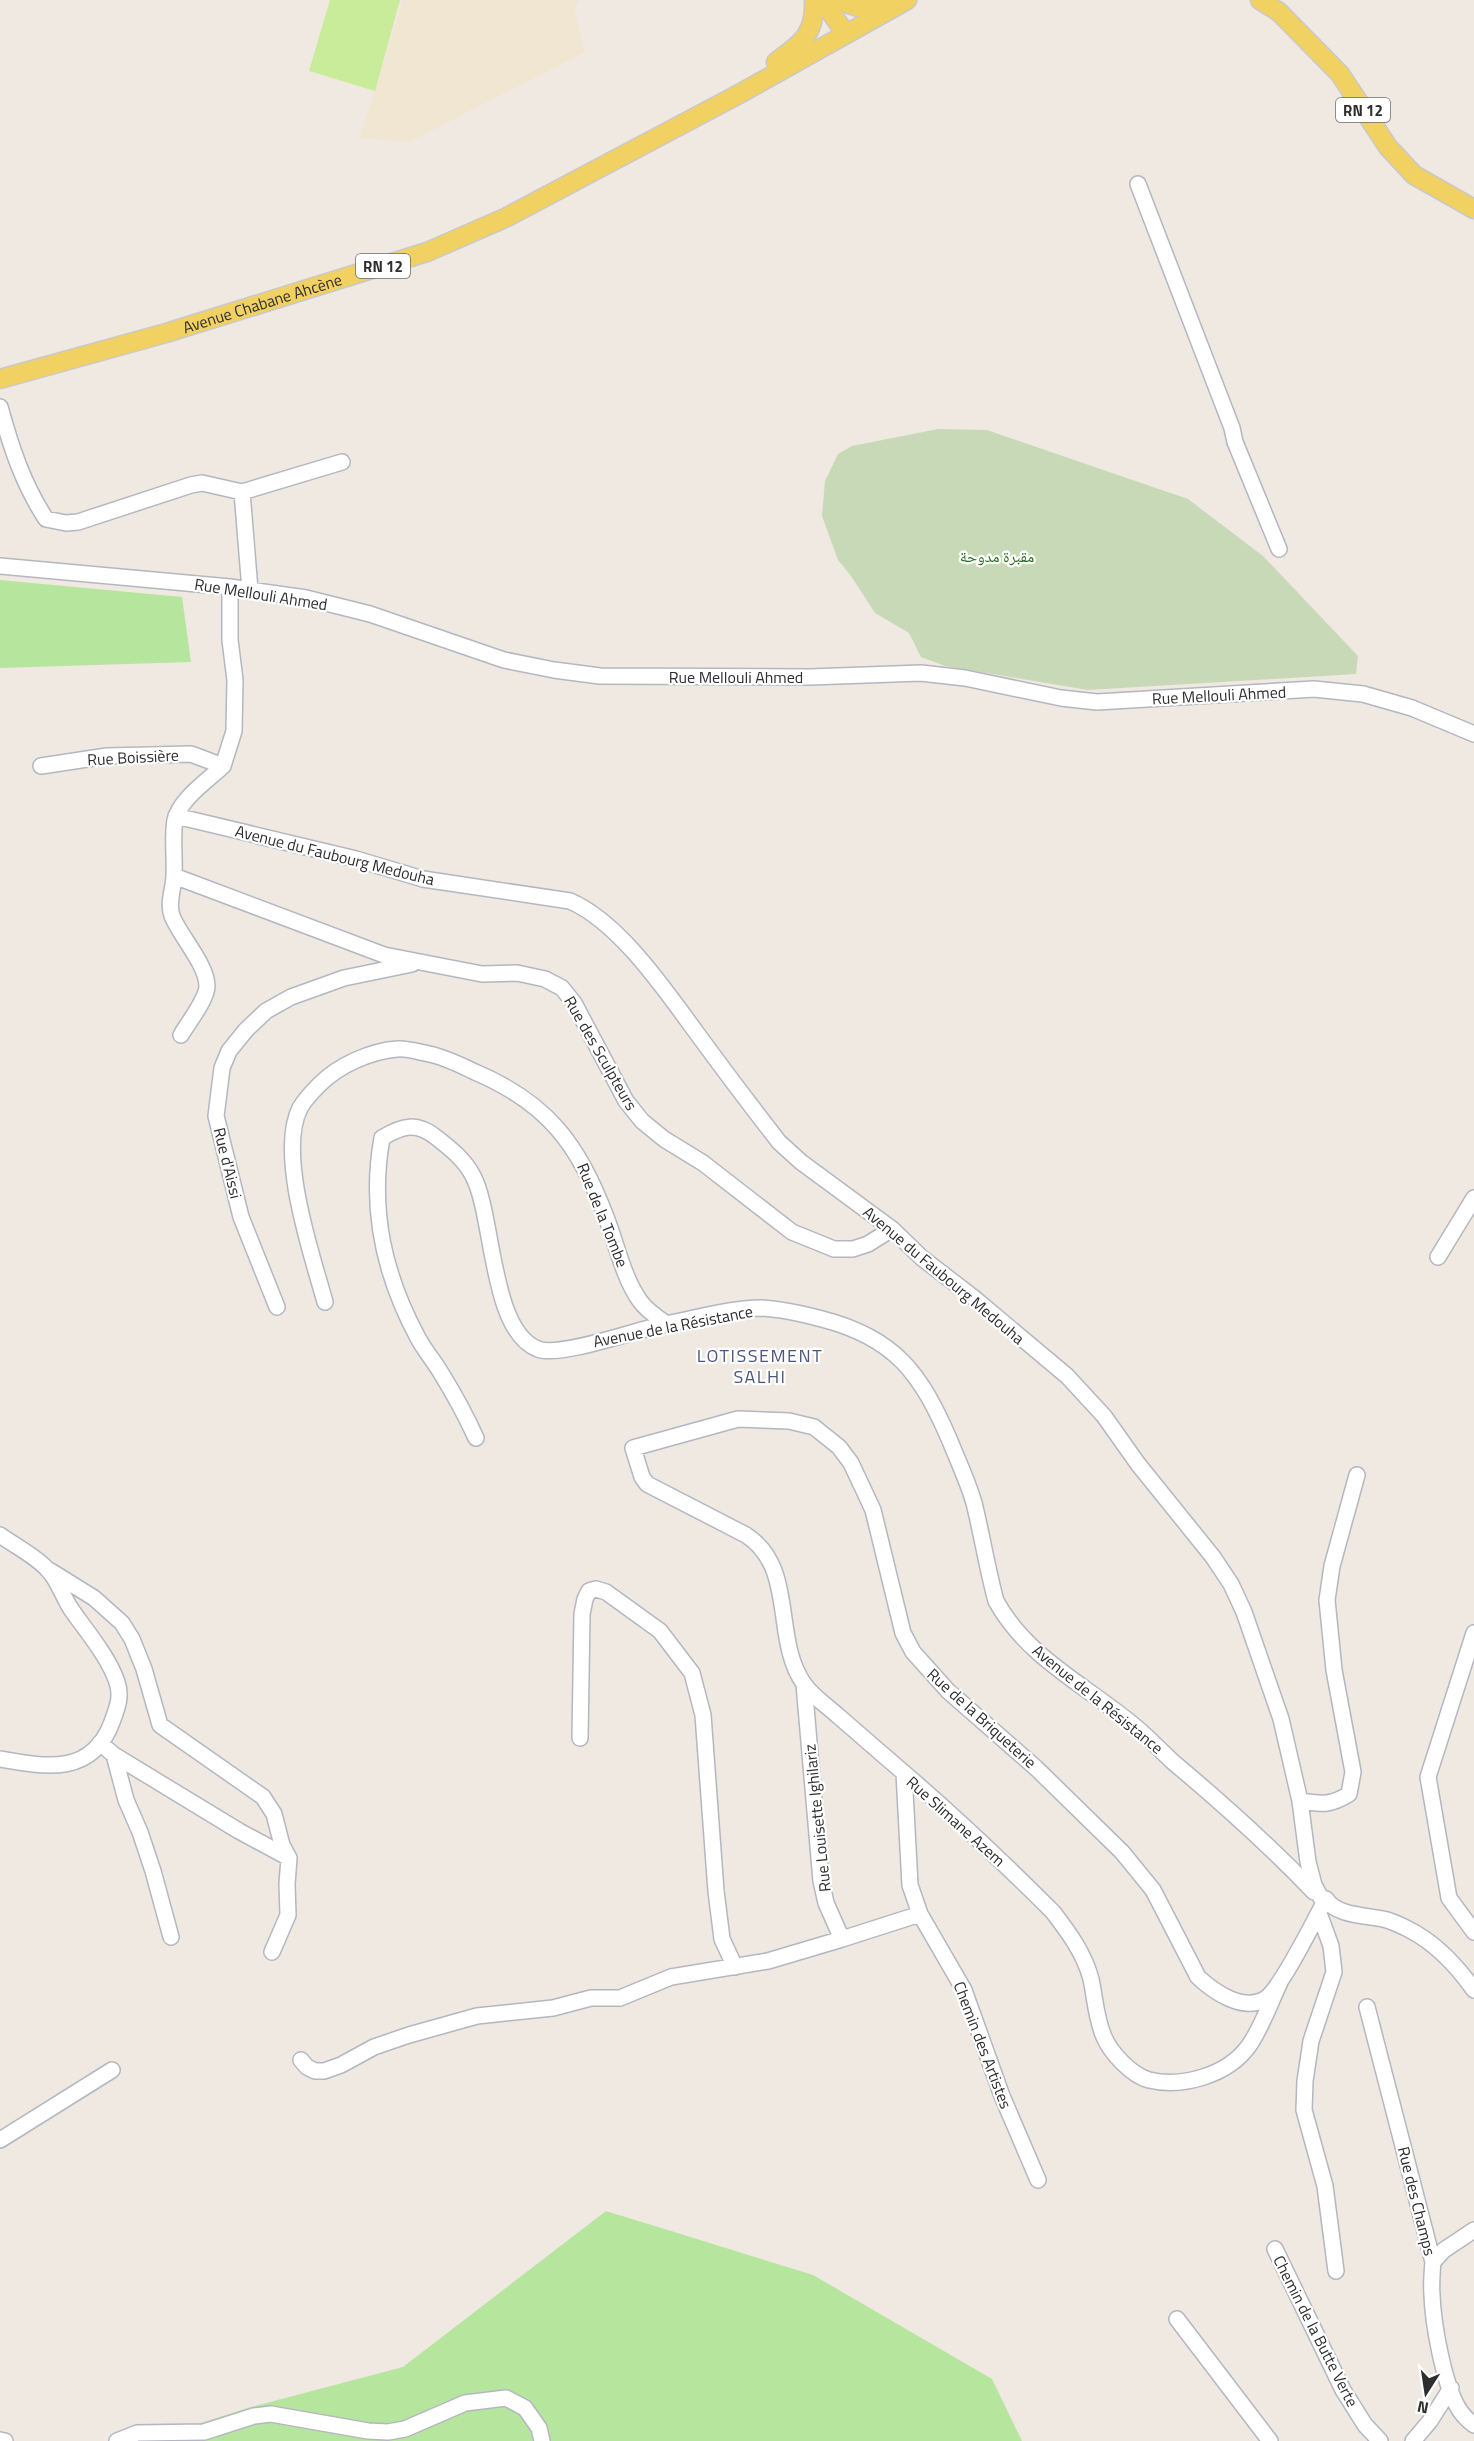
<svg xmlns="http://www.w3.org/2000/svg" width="1474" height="2441" viewBox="0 0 1474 2441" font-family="'Titillium Web','Noto Naskh Arabic',sans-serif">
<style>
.education{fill:#f0e6d1}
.green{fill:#b6e59e}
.cemetery{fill:#c8d9b8}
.pitch{fill:#c9ec9a}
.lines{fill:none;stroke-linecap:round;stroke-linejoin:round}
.minor-casing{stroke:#b4b7c1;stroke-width:18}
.major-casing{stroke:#c9c9c9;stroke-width:21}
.minor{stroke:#fff;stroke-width:15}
.major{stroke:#f2d163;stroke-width:18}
.labels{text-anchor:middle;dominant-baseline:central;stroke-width:4.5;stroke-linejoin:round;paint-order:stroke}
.shield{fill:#fff;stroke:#6d6d6d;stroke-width:1.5}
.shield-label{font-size:15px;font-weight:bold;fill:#2e2e2e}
.street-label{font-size:16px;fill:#2e2e2e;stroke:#fff}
.park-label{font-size:16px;fill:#2c6e1b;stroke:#fff}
.neighbourhood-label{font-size:18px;letter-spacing:1.5px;fill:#4d5680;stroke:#fff}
</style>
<rect width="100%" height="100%" fill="#efe9e1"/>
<!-- education -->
<path class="education" d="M403,0H579L574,7L585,52L409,142L360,138Z"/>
<!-- green -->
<path class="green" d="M0,580L182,597L191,662L0,668Z
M606,2211L813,2275L992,2379L1022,2441H144L251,2407L403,2367Z"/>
<!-- cemetery -->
<path class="cemetery" d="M938,429L987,430L1188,499L1263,556L1358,656L1356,674L1088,690L945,666L921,657L909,633L875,613L851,576L838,560L822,516L825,481L838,454L852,446Z"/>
<!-- pitch -->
<path class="pitch" d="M330,0H400L375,91L309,71Z"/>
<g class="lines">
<defs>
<path id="minor" d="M1138,184L1232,428L1235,442L1279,549
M0,407C11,447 23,484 46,519L66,523L78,522L191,485L202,483L242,492L250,590
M242,492L342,462
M0,566L230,587L306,598L370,614L504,660L554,670L600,676L810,677L921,673L965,678L1061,698L1097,702L1314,689L1363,694L1412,708L1474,734
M41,766L107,756L191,754L223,766L234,731L235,680L230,640V587
M176,816L356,859L423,879L570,901C619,922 665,990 696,1032C723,1069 751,1106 779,1142L801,1162L892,1229L922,1258L974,1298L1067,1376L1104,1416L1138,1464L1213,1557L1231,1584L1244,1612L1281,1719L1300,1801L1308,1862L1314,1885L1321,1898L1326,1899C1337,1917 1369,1915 1387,1920C1394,1922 1402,1926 1408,1929C1434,1942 1457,1966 1474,1990
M174,876L384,955L482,974L517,973L545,979L562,988L574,1003L626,1101L642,1121L664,1139L703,1163L792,1232L834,1249H853L868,1244L892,1229
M181,1035C188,1023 207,999 207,986C207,965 180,936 172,916C167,902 174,889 174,875C175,857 172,838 175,820C180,799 207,781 223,766
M1438,1257L1474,1198
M325,1302C312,1255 277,1153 300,1108C305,1099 313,1091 320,1084C339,1065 371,1051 397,1049C407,1048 419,1052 429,1054C445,1057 460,1065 475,1072C548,1103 579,1145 606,1217C617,1245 623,1277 640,1301C647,1311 658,1318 668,1325
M277,1307L241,1217L216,1116L222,1068L229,1051L246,1030L266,1011L291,997L344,978L412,964
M476,1438C466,1416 454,1394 441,1373C434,1361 425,1351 418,1338C384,1275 369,1210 382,1138C403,1125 417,1122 437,1138C451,1149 465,1160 473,1176C494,1215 490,1331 538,1349C557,1357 626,1334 649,1328C682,1321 729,1308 761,1308C782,1309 803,1314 822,1319C896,1338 921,1374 950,1441C958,1461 968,1482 974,1503C982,1535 987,1568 996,1601C1027,1658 1089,1687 1137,1728C1150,1739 1161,1751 1173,1762C1222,1803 1270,1846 1314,1892
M0,1535C15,1546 36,1556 48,1570C58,1580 63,1597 71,1609C87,1632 108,1656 117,1682C122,1697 117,1708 112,1722C92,1776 46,1767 0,1759
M49,1570L94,1598L122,1623L132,1639L144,1669L160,1725L263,1797L274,1814L282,1845L289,1858L287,1884L288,1915L272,1952
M1474,1633L1428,1777L1449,1898L1474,1932
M804,1684L821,1881L826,1903L842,1939L920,1914L910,1885L904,1773
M580,1738L582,1614L585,1599L589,1591L596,1589L606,1592L660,1631L692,1673L703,1715L716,1891L722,1939L735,1967
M100,1743L114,1755L239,1831L289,1858
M114,1755L126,1800L140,1832L153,1871L171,1937
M1300,1801C1322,1804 1330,1806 1349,1794L1353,1772L1334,1670L1327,1600L1332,1566L1357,1475
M1319,1913L1331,1946L1334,1972L1311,2041L1305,2081L1304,2110L1325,2186L1336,2271
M920,1914L964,1990L1002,2096L1038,2180
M1282,1978C1272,1998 1261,2030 1248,2047C1227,2075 1183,2088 1149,2080C1131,2075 1111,2053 1104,2037C1096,2019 1095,1998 1091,1979C1084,1953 1069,1933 1053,1912C1003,1862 950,1812 896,1766C876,1749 857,1732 837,1715C826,1705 812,1696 804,1684C772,1639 797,1568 746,1535L647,1484L642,1477L633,1448L738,1419L789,1421L814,1427L839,1447L851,1463L873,1510L903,1633L913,1652L948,1691L1036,1768L1122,1852L1153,1890L1198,1977C1214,1992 1243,2012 1265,1999C1281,1989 1315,1919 1326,1899
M1367,2007L1433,2262C1432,2273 1431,2284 1432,2295C1433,2324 1443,2378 1456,2404C1460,2412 1467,2420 1474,2425
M301,2060L307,2067L315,2071H324L341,2065L374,2047L409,2035L477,2016L553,2008L591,1998H620L671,1977L768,1961L842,1939
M0,2140L112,2070
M1275,2249L1343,2390L1365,2425L1380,2441
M1433,2262L1444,2250L1474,2230
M1177,2319L1270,2441
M0,2440L5,2441
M117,2441L137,2433L204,2432L254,2416L271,2414L368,2431L388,2432L405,2429L465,2403L506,2398L525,2408L539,2428L542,2441
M1413,2441L1430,2421L1451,2388"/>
<g id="major">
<path d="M822,0L846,34"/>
<path d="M837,0L858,7L893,3"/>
<path d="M1260,0L1279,12L1340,74L1388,147L1414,175L1474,209"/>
<path d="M776,62C801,44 816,34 814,0"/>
<path id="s1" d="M0,379L166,333L427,252L507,217L741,93L907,0"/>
</g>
</defs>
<!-- minor casing -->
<use href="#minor" class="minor-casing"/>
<!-- major casing -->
<use href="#major" class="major-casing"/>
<!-- minor -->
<use href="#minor" class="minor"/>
<!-- major -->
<use href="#major" class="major"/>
</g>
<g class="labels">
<!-- shield labels -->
<g class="shield">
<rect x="1336" y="98" width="54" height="24" rx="4.5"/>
<rect x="356" y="254" width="54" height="24" rx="4.5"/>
</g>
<g class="shield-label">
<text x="1363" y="110">RN 12</text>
<text x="383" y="266">RN 12</text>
</g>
<!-- street labels -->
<g class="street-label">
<text stroke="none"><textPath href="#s1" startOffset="273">Avenue Chabane Ahcène</textPath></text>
<text transform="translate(261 594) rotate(9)">Rue Mellouli Ahmed</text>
<text x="736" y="677">Rue Mellouli Ahmed</text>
<text transform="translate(1219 695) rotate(-3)">Rue Mellouli Ahmed</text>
<text transform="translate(133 757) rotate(-3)">Rue Boissière</text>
<text transform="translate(335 855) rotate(14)">Avenue du Faubourg Medouha</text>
<text transform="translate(601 1053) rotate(60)">Rue des Sculpteurs</text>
<text transform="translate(228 1163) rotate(76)">Rue d'Aissi</text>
<text transform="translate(603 1215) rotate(68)">Rue de la Tombe</text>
<text transform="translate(944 1275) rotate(40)">Avenue du Faubourg Medouha</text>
<text transform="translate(673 1326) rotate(-11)">Avenue de la Résistance</text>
<text transform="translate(1098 1699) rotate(39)">Avenue de la Résistance</text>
<text transform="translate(982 1718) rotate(42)">Rue de la Briqueterie</text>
<text transform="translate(817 1818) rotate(-96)">Rue Louisette Ighilariz</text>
<text transform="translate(956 1821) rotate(42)">Rue Slimane Azem</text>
<text transform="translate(983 2045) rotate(69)">Chemin des Artistes</text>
<text transform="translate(1417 2201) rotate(76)">Rue des Champs</text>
<text transform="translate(1316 2331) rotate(63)">Chemin de la Butte Verte</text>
</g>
<!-- park labels -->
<g class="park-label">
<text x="997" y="556">مقبرة مدوحة</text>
</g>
<!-- neighbourhood labels -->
<g class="neighbourhood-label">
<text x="760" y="1355">LOTISSEMENT<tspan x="760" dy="21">SALHI</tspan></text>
</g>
</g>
<!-- north arrow -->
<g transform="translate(1426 2393) rotate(192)" stroke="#ffffff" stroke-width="4.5" paint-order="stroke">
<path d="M0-4.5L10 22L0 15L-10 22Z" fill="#2e2e2e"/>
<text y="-9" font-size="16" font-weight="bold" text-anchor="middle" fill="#2e2e2e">N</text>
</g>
</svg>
